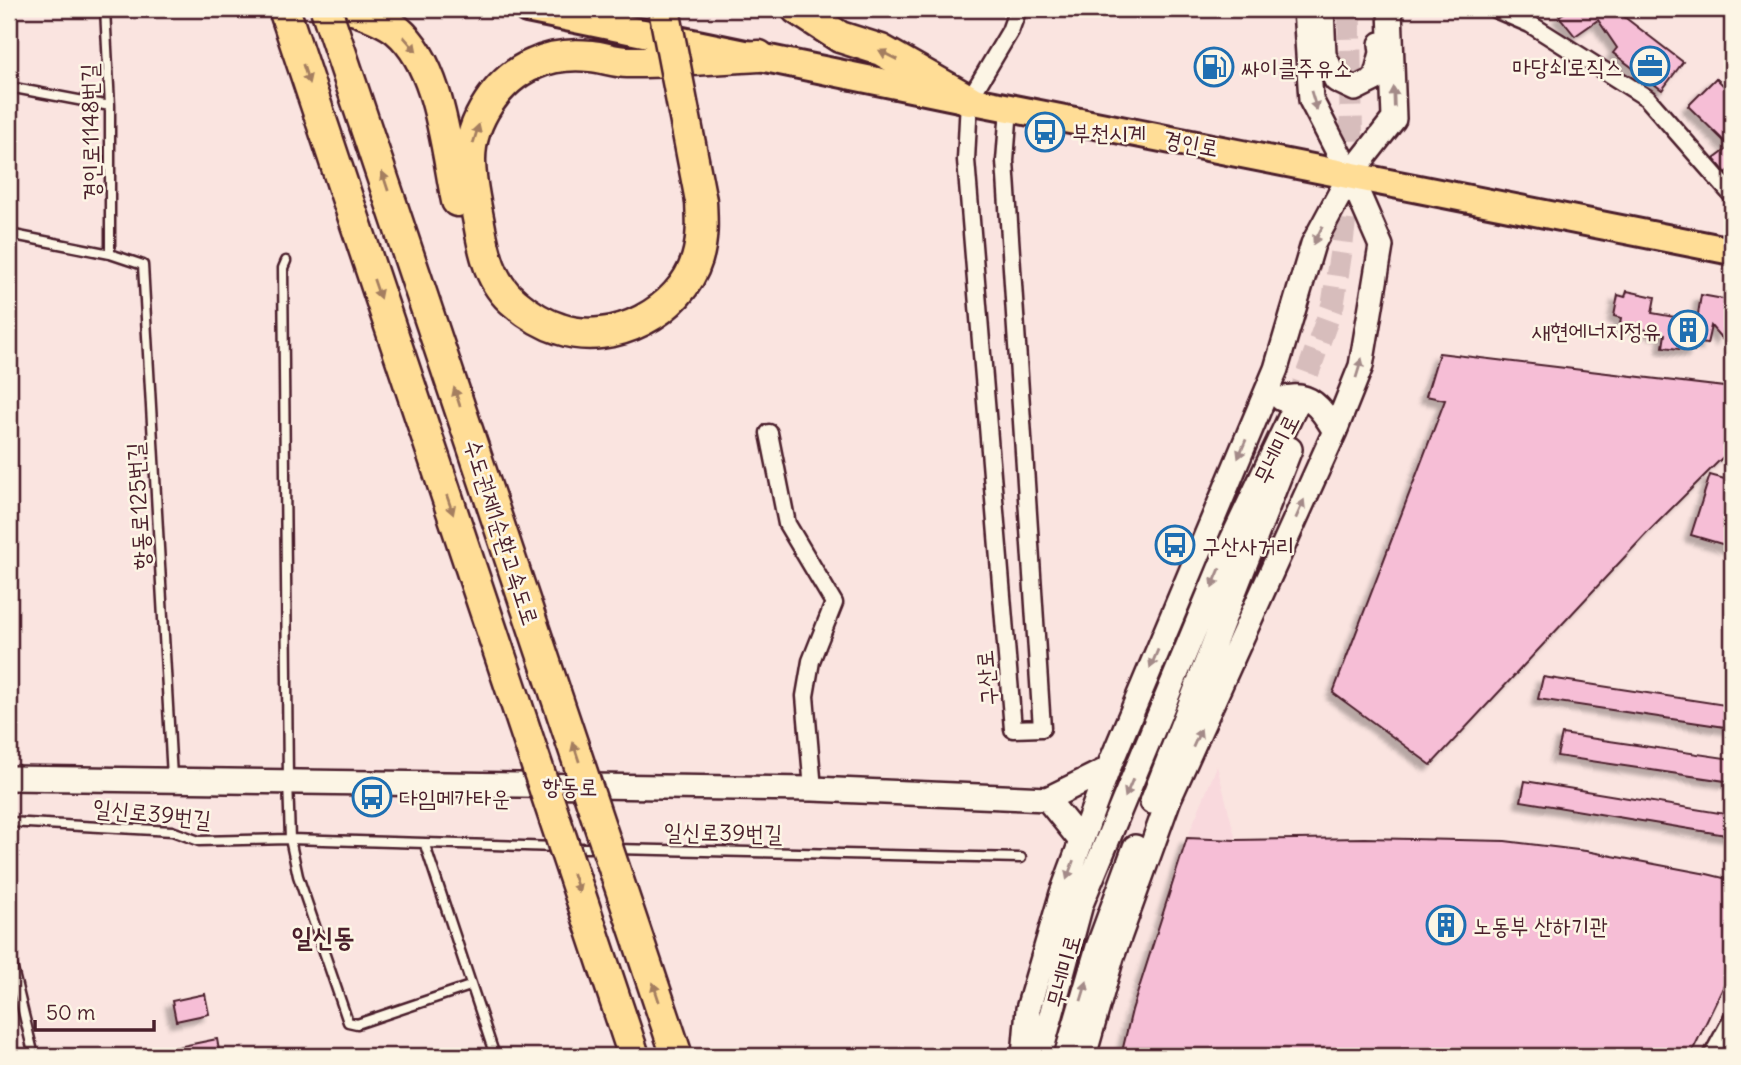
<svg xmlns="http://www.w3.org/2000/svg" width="1741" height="1065" viewBox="0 0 1741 1065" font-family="Delius,'Poor Story',sans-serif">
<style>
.built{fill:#f9d9dd}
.building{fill:#f6bed6;stroke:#4a1f2b;stroke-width:2;filter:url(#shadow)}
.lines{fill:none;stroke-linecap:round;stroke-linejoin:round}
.secondary-tunnel{stroke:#d7bdbc;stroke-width:23;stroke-dasharray:23 11;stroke-linecap:butt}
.lane-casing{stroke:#4a1f2b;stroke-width:13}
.street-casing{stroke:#4a1f2b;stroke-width:21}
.secondary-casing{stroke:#4a1f2b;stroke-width:28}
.primary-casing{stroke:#4a1f2b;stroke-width:32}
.highway-casing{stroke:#4a1f2b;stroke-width:35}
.lane{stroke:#fcf5e5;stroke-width:8}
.street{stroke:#fcf5e5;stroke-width:16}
.secondary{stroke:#fcf5e5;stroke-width:23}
.primary{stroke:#ffdd96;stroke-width:26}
.highway{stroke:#ffdd96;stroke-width:30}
.highway-bridge-casing{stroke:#4a1f2b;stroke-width:35;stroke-linecap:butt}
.highway-bridge{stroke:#ffdd96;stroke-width:30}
.oneway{fill:#a47e60}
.oneway2{fill:#a38a88}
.labels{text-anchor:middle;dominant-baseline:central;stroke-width:5;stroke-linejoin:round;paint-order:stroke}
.poi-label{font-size:23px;fill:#4a1f2b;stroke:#fcf5e5;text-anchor:start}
.street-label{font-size:23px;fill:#4a1f2b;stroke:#fcf5e5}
.quarter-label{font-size:26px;font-weight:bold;fill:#4a1f2b;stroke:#fcf5e5}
</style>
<defs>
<filter id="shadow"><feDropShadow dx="-6" dy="6" stdDeviation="2" flood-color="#0004"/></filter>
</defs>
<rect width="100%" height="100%" fill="#fae4e0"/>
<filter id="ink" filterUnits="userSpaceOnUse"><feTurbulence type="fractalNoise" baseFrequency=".0143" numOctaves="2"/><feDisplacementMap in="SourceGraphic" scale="14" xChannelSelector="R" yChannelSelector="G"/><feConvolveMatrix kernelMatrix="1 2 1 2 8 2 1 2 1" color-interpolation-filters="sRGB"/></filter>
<g filter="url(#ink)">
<!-- built -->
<path class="built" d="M1217,766L1236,840L1187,838Z"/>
<!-- building -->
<path class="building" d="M1571,9H1614L1683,62L1662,90L1613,53L1617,48L1598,20L1575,36L1559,16Z
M1716,78L1732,94V168L1726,173L1714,159L1730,147L1688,106Z
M1627,291L1655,297L1652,313L1697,321L1701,295L1729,300L1722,339L1711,326L1707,344L1695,342L1694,351L1663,347L1665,334L1620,324L1621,318L1614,316L1618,295L1625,297Z
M1439,353L1732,388V450L1723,457L1648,532L1431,765L1333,693L1445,400L1426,396Z
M1710,475L1732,481V547L1691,535Z
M1543,677L1732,706V728L1538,699Z
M1562,734L1732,759V782L1557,756Z
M1525,781L1732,815V836L1521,801Z
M1187,838L1236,840L1364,838L1505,841L1586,851L1707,874L1732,880V969L1690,1056H1121L1132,1010Z
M205,994L209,1014L176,1021L172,1001Z
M217,1039L220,1056H164L163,1050Z"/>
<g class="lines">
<!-- secondary-tunnel -->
<path class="secondary-tunnel" d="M1296,405L1333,304L1341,251L1352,160L1349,9"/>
<defs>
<path id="lane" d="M105,9L110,106V254
M9,87L110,106
M9,234L110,254L143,265L172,777
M286,261L283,268L288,781L290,839L298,876L348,1022L357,1024L470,986
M9,822L172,831L199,841L290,839L557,847
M425,845L495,1056
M570,848H602
M615,849L1021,858
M9,953L34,1056"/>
<path id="street" d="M1495,9L1530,24L1647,98L1732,195
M1009,108L1005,161L1042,728L1013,729L966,160L969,100L1010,31L1018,9
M769,433L787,524L834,603L811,661L805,696L813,789
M1712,1056L1732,1019"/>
<path id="secondary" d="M1322,9L1324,55L1336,80L1355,89L1375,79L1382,53L1381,44
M1282,399C1311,390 1322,410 1335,431
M9,778L813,789L1047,799L1108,769
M1047,799L1081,841
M1152,802L1290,449
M1024,1056L1028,1009L1062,893L1108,769L1276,369L1313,244L1350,175L1394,119L1390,9
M1040,1056L1081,904L1230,544L1296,405
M1066,1056L1098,947L1135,847
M1084,1056L1112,957L1169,799L1335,431L1361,366L1381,246L1350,175L1311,100L1305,9"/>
<path id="primary" d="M527,9L969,100L1732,251"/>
<path id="highway" d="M353,9C367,14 385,20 397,30C440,66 446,148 457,201
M797,9L840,37L881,50L969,100
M701,201C702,221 703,239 697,259C681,311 613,347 560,329C544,324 528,314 515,303C490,283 484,252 479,223C475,202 470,182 470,160C470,121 498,79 534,64C551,56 572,54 591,56C603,57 615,62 627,62C671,63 716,58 759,56"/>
</defs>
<!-- lane casing -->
<use href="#lane" class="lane-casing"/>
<!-- street casing -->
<use href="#street" class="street-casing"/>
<!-- secondary casing -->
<use href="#secondary" class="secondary-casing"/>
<!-- primary casing -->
<use href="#primary" class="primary-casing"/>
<!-- highway casing -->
<use href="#highway" class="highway-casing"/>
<!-- lane -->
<use href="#lane" class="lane"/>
<!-- street -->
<use href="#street" class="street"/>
<!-- secondary -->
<use href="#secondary" class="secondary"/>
<!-- primary -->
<use href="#primary" class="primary"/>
<!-- highway -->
<use href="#highway" class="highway"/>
<defs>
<path id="highway-bridge" d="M284,9L634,1056
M326,9L677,1056
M664,9L701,201"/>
</defs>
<!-- highway-bridge casing -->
<use href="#highway-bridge" class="highway-bridge-casing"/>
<!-- highway-bridge -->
<use href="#highway-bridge" class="highway-bridge"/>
</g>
<!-- one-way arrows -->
<defs><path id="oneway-solid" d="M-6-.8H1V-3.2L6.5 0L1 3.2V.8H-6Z" transform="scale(1.75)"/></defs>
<g class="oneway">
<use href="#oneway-solid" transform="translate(410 44) rotate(49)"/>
<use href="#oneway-solid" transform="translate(888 55) rotate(-153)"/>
<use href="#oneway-solid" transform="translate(306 74) rotate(72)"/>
<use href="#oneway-solid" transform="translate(476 134) rotate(-73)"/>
<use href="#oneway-solid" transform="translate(385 181) rotate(-108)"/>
<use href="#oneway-solid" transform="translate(377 289) rotate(71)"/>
<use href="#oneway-solid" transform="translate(457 397) rotate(-108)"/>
<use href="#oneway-solid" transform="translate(450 505) rotate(71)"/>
<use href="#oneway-solid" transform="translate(576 752) rotate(-108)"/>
<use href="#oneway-solid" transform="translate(576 883) rotate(71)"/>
<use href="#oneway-solid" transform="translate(656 992) rotate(-108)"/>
</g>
<g class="oneway2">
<use href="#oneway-solid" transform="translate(1394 97) rotate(-92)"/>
<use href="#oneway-solid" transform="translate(1314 101) rotate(73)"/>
<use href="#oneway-solid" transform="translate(1318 235) rotate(117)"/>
<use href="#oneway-solid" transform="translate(1359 368) rotate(-73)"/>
<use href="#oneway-solid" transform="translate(1242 449) rotate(113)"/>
<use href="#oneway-solid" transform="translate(1300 509) rotate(-66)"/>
<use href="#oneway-solid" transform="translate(1216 578) rotate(113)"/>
<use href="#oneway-solid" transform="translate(1154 659) rotate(113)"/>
<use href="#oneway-solid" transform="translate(1197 738) rotate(-66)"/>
<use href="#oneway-solid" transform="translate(1129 788) rotate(113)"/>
<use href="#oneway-solid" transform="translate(1070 870) rotate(110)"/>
<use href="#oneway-solid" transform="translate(1084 991) rotate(-73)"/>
</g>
</g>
<!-- icons -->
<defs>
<symbol id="office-ring" viewBox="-11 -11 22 22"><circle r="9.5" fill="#fcf5e5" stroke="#1f6fb2" stroke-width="1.5"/><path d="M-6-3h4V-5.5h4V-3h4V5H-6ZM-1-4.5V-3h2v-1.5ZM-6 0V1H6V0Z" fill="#1f6fb2"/></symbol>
<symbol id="fuel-ring" viewBox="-11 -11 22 22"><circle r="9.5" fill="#fcf5e5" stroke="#1f6fb2" stroke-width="1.5"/><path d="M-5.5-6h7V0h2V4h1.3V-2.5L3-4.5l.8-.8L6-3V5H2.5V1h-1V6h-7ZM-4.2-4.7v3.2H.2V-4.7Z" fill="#1f6fb2"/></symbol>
<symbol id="bus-ring" viewBox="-11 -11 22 22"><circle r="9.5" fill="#fcf5e5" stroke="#1f6fb2" stroke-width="1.5"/><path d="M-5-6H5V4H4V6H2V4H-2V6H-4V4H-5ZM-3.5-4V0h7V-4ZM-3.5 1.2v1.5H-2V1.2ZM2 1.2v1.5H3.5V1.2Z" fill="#1f6fb2"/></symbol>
<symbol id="building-ring" viewBox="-11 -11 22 22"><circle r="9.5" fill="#fcf5e5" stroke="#1f6fb2" stroke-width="1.5"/><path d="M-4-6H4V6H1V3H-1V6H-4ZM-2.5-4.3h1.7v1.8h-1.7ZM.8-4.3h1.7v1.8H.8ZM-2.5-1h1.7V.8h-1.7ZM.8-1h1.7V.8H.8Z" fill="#1f6fb2"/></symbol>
</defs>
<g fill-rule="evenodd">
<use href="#office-ring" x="1628" y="44" width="44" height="44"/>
<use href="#fuel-ring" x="1192" y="45" width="44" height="44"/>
<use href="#bus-ring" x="1023" y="110" width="44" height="44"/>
<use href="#building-ring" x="1666" y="308" width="44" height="44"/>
<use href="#bus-ring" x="1153" y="523" width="44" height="44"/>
<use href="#bus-ring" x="350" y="775" width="44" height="44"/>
<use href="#building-ring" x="1424" y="903" width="44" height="44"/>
</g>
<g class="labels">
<!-- poi labels -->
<g class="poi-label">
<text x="1623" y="66" text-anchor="end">마당쇠로직스</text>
<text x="1241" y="67">싸이클주유소</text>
<text x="1072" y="132">부천시계</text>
<text x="1661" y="330" text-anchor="end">새현에너지정유</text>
<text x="1202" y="545">구산사거리</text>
<text x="399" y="797">다임메가타운</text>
<text x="1473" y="925">노동부 산하기관</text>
</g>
<!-- street labels -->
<g class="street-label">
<text transform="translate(90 132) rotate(-91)">경인로1148번길</text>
<text transform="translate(1191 143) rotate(11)">경인로</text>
<text transform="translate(1276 449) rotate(-64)">무네미로</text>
<text transform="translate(138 506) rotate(-93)">항동로125번길</text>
<text transform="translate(502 532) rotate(72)">수도권제1순환고속도로</text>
<text transform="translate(986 678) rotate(-95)">구산로</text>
<text transform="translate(570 786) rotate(1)">항동로</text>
<text transform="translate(152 813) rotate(6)">일신로39번길</text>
<text transform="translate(723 832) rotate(1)">일신로39번길</text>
<text transform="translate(1063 971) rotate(-75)">무네미로</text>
</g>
<!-- quarter labels -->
<g class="quarter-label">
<text x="323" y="936">일신동</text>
</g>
</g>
<!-- margin -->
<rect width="1741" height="1065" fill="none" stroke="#fcf5e5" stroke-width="35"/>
<rect x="18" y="18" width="1706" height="1030" fill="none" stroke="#4a1f2b" stroke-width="2.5" filter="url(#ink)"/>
<!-- scale -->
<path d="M35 1020v10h119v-10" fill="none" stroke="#4a1f2b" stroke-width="3.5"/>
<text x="46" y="1020" font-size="21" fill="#4a1f2b" stroke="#fcf5e5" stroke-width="5" paint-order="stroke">50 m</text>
</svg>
